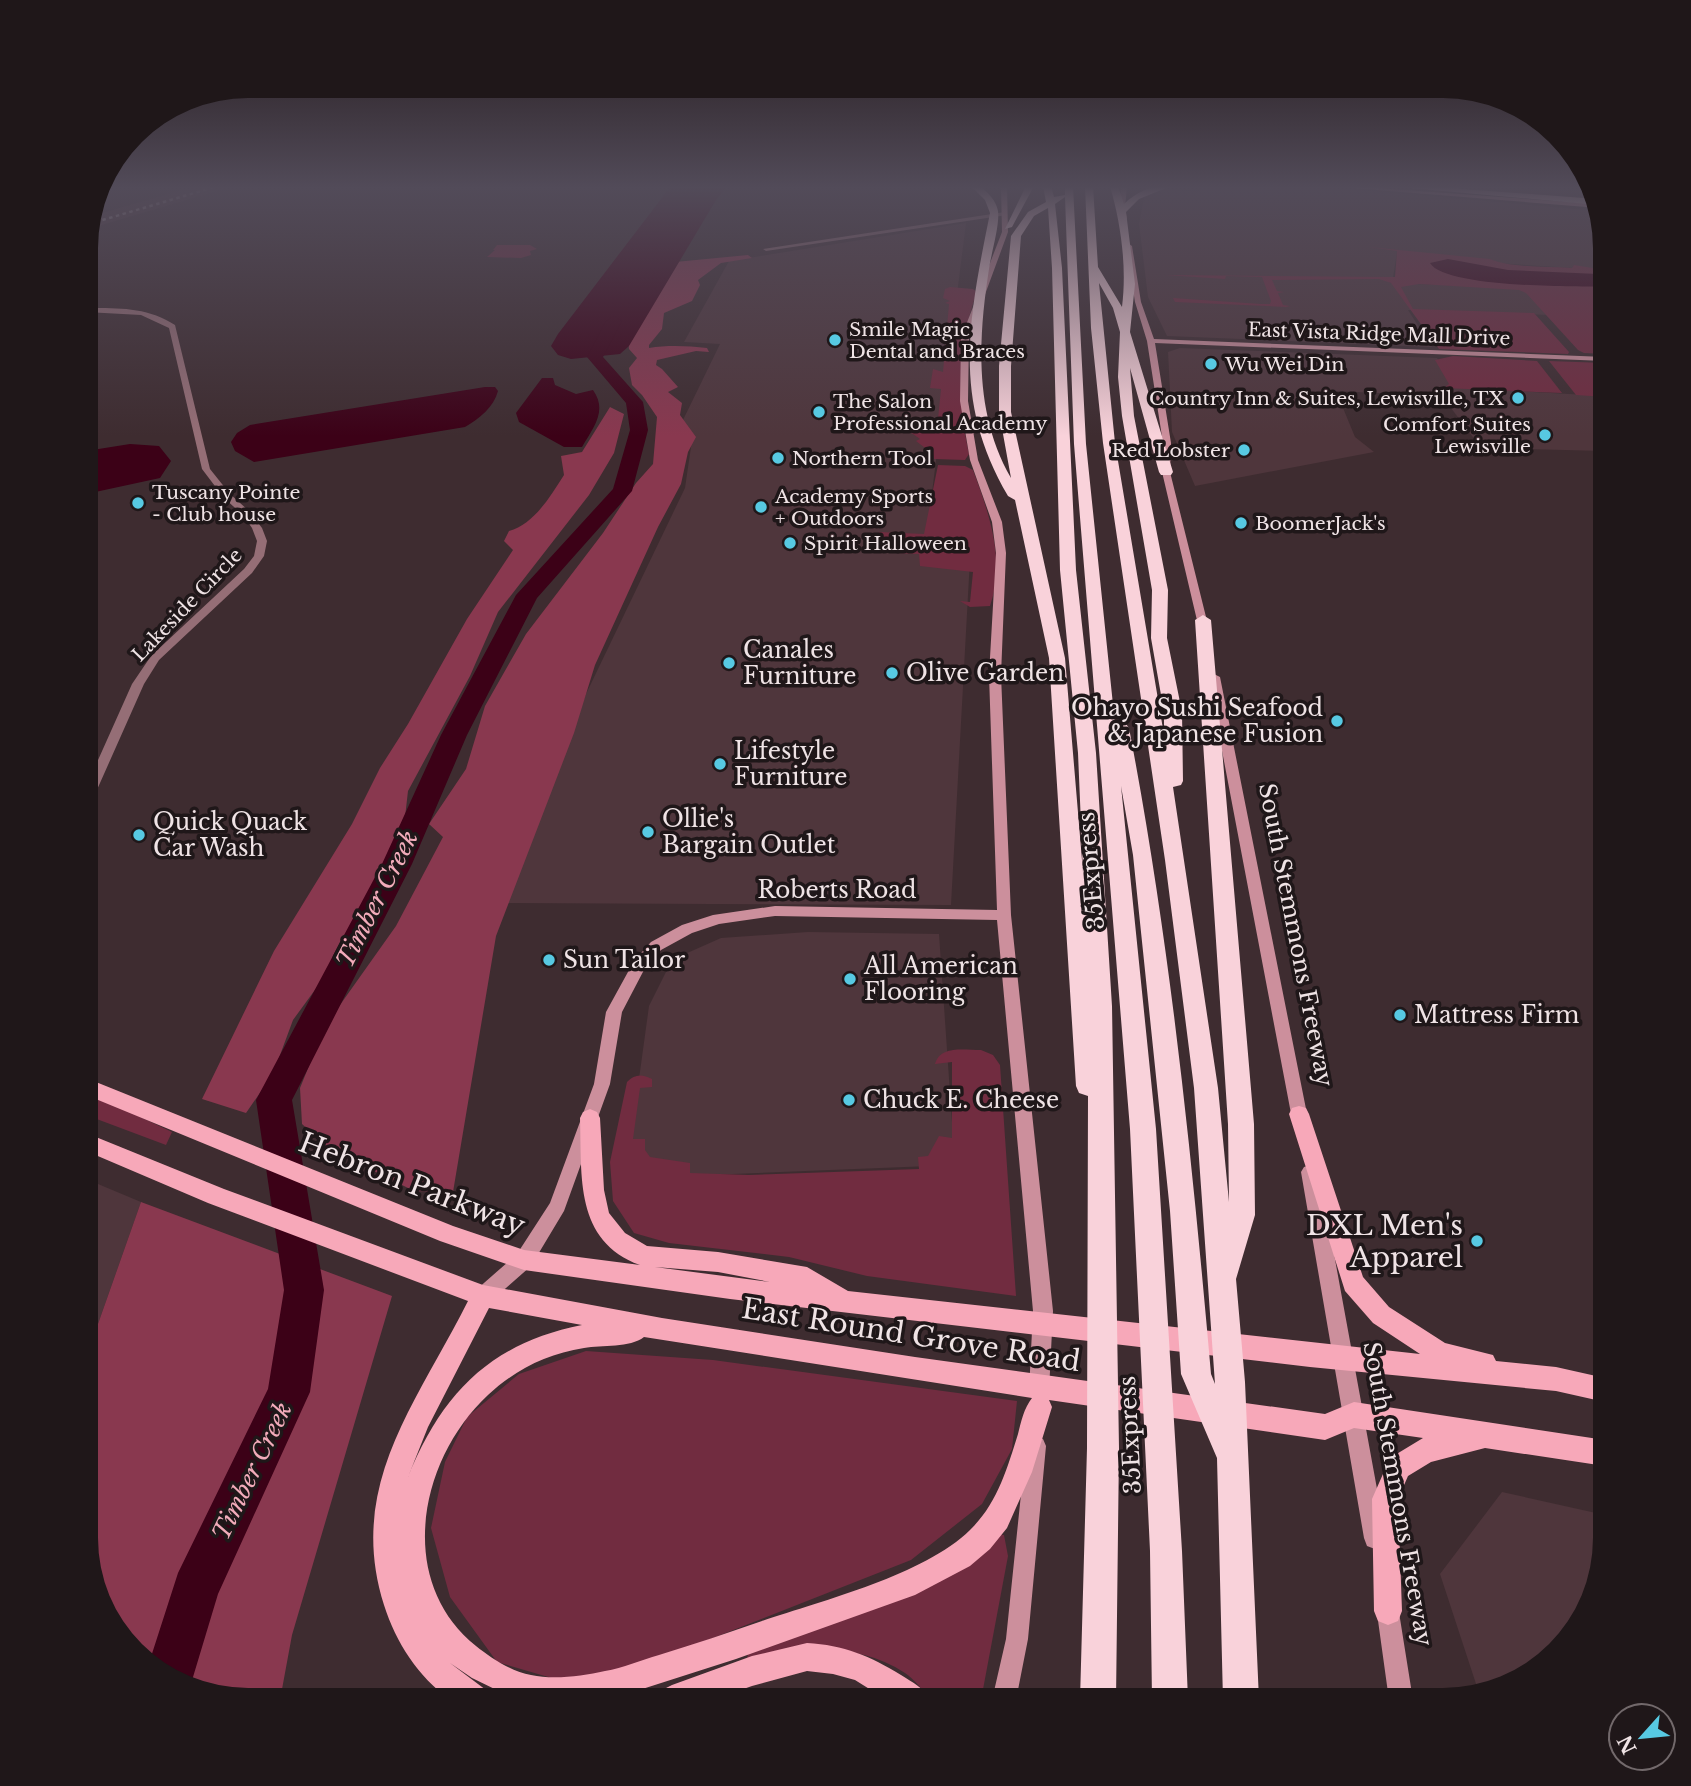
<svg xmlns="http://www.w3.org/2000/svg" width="1691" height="1786" viewBox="0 0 1691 1786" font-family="'Libre Baskerville',serif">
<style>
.built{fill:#4f363c}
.green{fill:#712c40}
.forest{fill:#89384f}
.water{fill:#3c0117}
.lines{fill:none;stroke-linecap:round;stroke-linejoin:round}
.river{fill:#3c0117;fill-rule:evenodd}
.tertiary{fill:#956e76;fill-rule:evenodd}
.secondary{fill:#cc8f9c;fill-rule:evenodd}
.primary{fill:#f7a8b9;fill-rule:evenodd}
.motorway{fill:#f9d2da;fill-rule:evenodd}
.rail{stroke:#ab9c9f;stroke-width:2.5;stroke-dasharray:3.5 3.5;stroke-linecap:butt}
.poi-dot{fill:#57c9e2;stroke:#1f1719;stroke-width:2.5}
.labels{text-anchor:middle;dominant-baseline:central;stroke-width:7;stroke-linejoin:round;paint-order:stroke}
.far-poi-label{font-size:19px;fill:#efe3e5;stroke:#1f1719;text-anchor:start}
.far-street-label{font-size:19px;fill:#efe3e5;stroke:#1f1719}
.poi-label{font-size:23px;fill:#efe3e5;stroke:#1f1719;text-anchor:start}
.street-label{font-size:23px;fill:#efe3e5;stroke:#1f1719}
.water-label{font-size:24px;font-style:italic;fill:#f2abba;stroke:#1f1719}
.near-street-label{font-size:28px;fill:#efe3e5;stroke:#1f1719}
.near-poi-label{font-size:28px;fill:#efe3e5;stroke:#1f1719;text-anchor:end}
</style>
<rect width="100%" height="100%" fill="#3e2c30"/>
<!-- built -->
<path class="built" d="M196,186H234L88,229L92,216Z
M1140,186L1198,192L1200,186H1314L1599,211L1605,247V270L1510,264L1397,252L1393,278L1387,279L1390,283L1525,288L1549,315L1408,310L1432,347L1167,336L1148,297L1139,224L1144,198Z
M966,223L924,556L970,559L951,905L505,903L586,694L685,488L692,440L683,420L720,344L684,342L729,261Z
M1180,348L1437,358L1451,385L1447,387L1605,396V451L1481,448L1442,396L1336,391L1355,437L1374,452L1195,486L1172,432L1168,352Z
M808,932L939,934L955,1165L684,1176L628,1159L649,1006L666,972L685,954L721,938Z
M86,1179L141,1202L86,1358Z
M1502,1492L1605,1515V1539L1589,1610L1550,1660L1505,1688L1479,1693L1440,1574Z"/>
<!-- green -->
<path class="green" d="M497,245H530L537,249L530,251L531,255L521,258L487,257L495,250H493Z
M1369,247L1490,259C1511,268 1545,266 1572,268L1574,265L1605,270V354L1584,353L1578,350L1526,293L1519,290L1419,284L1401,287L1413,309L1534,313L1569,352L1568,354L1439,349L1391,283L1379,279L1272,280L1277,291L1284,292L1278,293L1283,305L1290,306L1286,307L1175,302L1173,298L1261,304H1270L1271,301L1262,277L1226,276L1225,279L1165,275L1395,277L1397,251Z
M950,287L973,289L977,292C957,347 957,397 969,454L965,460L934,459L933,454L916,441L920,439L906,429L928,424V420L938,419L941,389L930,388L933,369L943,372L949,304L945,303L950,301L943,298L945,289Z
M1453,356L1537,361L1562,393L1444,388L1449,384L1435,360Z
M1549,361L1605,363V397L1576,395Z
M938,465L965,466L973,470C989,513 1006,561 990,606L970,607L960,601L970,602L973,572L920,566L919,554L874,552L879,532L924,534Z
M981,1050L993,1055L1000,1065L1016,1296L867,1276L789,1257L669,1243L634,1233L613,1201L610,1162L627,1082C635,1074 642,1074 652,1079V1087L640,1088L633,1139H645V1150L650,1157L690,1163V1173L749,1175L919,1169L918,1157L928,1156L939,1136L952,1138V1062L935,1064C940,1045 964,1050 981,1050Z
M86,1091L172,1132L166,1145L86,1115Z
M586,1351L713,1360L1017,1401L1012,1449L982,1504L911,1560L652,1662L562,1681L497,1662L450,1597L431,1528L445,1462L467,1417L519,1374Z
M997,1534L1004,1535L1008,1556L981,1700H932C924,1692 915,1680 905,1673C855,1640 802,1650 747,1659L748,1654Z"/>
<!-- forest -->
<path class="forest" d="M748,255L752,258L721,263L698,280L700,285L692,301L664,313L662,329L649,345V348C668,345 688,346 707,348L709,352L696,351L657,360L656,365L662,369L678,387L668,392L682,403L680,415L696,437L688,452L681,484L658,527L595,665L574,733L496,936L453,1192L414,1191L330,1149L302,1124L300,1088L315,1051L335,1012L396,926L443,837L429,824L466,769L485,706L526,634L603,533L636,483L653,464L657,417L642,395L632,385L629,368L637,358L629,349L628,339L675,262Z
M610,407L624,414L614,453L589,495L498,612L470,676L408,791L404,826L386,871L328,972L293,1020L273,1074L246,1113L202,1099L274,951L352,824L380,768L408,724L467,619L513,550L504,541L509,531C534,524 550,497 564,475L561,456L582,452Z
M141,1202L392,1296L292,1635L280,1700H248L176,1684L126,1645L94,1591L86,1539V1358Z"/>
<!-- water -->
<path class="water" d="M671,186H727L716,200L629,346L620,354L571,359L558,355L551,346L558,334Z
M1448,259L1508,270L1598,274L1605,275V287C1574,286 1445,288 1430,263Z
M542,378H553L555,385L576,394L593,390C608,411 593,428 582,447H564L519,422L516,413Z
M485,387H495L498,391C494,407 479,419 465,427L254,462L235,451L231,442L237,433L250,425Z
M130,444L159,446L171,461L160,478L86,494V451Z"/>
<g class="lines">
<!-- river -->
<path class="river" d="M614,316L622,321L603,357L643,402L648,430L632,491L537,598L467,735L412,864L292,1100L324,1290L310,1392L218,1594L190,1687L176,1684L149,1663L178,1573L268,1389L284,1290L256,1100L382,864L441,735L516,595L613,489L630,430L626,403L587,357L606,321Z"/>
<!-- tertiary -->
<path class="tertiary" d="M1005,212L1007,215L766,251L763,249Z
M86,308C117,308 148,307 175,325L210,469L230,494L249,511L262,528L267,541L264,556L252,573L159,660L144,684L92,801L86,805V787L132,684L151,656L244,569L254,556L257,541L252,528L243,515L224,498L202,469L169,328L141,315L86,312Z"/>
<!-- secondary -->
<path class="secondary" d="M1001,186H1007L1008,232L969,338L968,401L978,460L1002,522L1006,553L1001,675L1011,915L1053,1311L1049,1391L1046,1398L1039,1401L1032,1398L1029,1391L1033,1311L997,920L775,916L719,924L692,933L661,950L645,968L622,1012L610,1084L564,1211L531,1266L490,1302L483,1305L476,1302L474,1296L476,1290L517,1254L550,1203L594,1084L606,1012L634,961L651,942L682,925L713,915L775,906L997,910L989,675L996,553L992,522L970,460L960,401L961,338L1002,232Z
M1121,186H1127L1125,208L1127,219L1124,221L1121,219L1119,208Z
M1349,186L1598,204L1599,208L1352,188Z
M1129,244L1132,246L1141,302L1154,339L1605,357V361L1155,343L1171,443L1170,472L1210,633L1205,636L1200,633L1162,472L1163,443L1147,341L1135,302L1126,246Z
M1214,674L1220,677L1309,1124L1307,1129L1301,1131L1295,1129L1293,1124L1208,677Z
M1310,1165L1316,1167L1319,1172L1386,1538L1383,1546L1375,1549L1367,1546L1364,1538L1301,1172L1304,1167Z
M1036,1436L1043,1439L1046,1446L1028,1639L1016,1700H992L1006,1639L1026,1446L1029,1439Z
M1387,1595L1395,1598L1398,1606L1413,1700H1389L1376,1606L1379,1598Z"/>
<!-- primary -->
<path class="primary" d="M86,1078L453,1226L524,1250L640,1265C574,1241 582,1176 580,1118L583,1112L590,1109L597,1112L600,1118L604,1190L609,1213L625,1233L647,1246L718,1252L807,1267L848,1291L1420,1354L1373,1323L1345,1291L1289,1114L1292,1108L1299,1106L1306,1108L1309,1114L1363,1277L1389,1307L1445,1343L1493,1355L1496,1361L1556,1367L1605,1378V1402L1556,1391L1310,1367L730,1299L524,1270L440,1241L86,1095ZM655,1267L718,1272L770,1282Z
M86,1133L224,1189L483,1285L662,1318L915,1357L1325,1414L1354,1402L1605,1440V1466L1485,1448L1431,1462L1408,1476L1398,1499L1402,1611L1398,1621L1388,1625L1378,1621L1374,1611L1372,1499L1390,1458L1423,1438L1354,1428L1325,1440L1049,1400L1052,1407L1032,1472L1007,1528L990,1549L970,1566L915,1595L736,1659L608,1700H517L472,1678L450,1663L486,1690L491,1700H450C418,1676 396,1643 384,1605C346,1485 417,1403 468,1301L208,1203L86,1151ZM489,1308L582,1325C491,1343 442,1393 408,1477L428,1427ZM644,1337L1032,1398C1024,1408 1021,1422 1018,1434C1007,1469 997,1504 970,1530C924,1575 824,1600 762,1621C728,1633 694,1644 659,1655C641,1660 623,1668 605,1671C582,1676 554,1680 531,1675C512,1672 491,1658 476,1646C395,1581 419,1459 488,1395C516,1369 547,1354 584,1348C602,1345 630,1348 644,1337Z
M807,1643C844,1645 870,1656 901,1675C913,1683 924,1687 929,1700H887L855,1680L833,1674L807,1671L752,1686L712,1700H657L662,1690L672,1685L752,1656Z"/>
<!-- motorway -->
<path class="motorway" d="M971,186H980C988,193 996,200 998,211C1000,225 991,254 989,269C978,339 974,414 1011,478L999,412V366L1011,236L1028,212L1046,202L1043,186H1051L1054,197L1065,195V186H1073L1086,444L1115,724H1126L1129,728C1170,941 1192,1158 1211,1374L1215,1384L1194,1088L1165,860L1103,443L1091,328L1085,186H1093L1098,267L1122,307C1127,267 1121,224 1110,186H1118L1124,204C1137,191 1153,185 1171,186L1139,199L1126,212L1135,284L1130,332L1173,472L1171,475H1161L1159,472L1130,368L1134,416L1168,590L1167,638L1182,712L1183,781L1181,785L1173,787L1218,1088L1229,1202L1228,1124L1195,620L1203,615L1211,620L1254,1124L1255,1215L1236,1279L1245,1382L1259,1700H1223L1217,1458L1181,1374L1170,1211L1133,855L1121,786L1156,1129L1182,1551L1188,1700H1152L1150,1551L1130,1129L1074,444L1065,197L1055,204L1062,268L1076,570L1096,753L1112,1006L1119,1448L1116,1700H1080L1087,1448L1088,1096L1079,1093L1076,1086L1049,658L1015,500L1008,496C951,399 969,318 990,213L985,200ZM1048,208L1052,268L1060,570L1078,753L1083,872L1065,658L1011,412V366L1021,236L1034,216ZM1099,283L1113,308L1120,332L1118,377L1122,416L1152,590L1151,638L1164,712V735L1115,443Z
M1026,186H1034L1012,227L1005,229Z
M1388,186H1421L1597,199L1598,205Z"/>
<!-- rail -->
<path class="rail" d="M89,224L218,186"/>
</g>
<!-- sky -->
<linearGradient id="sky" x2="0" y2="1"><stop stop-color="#22181a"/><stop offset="0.43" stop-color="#524b59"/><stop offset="1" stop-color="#524b59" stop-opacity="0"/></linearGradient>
<rect width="1691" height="436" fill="url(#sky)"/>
<!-- markers -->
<g class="poi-dot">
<circle cx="835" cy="340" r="7"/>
<circle cx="1211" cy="364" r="7"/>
<circle cx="1518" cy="398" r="7"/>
<circle cx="819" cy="412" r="7"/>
<circle cx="1545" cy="435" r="7"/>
<circle cx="1244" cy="450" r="7"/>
<circle cx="778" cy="458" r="7"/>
<circle cx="138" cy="503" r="7"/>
<circle cx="761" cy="507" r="7"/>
<circle cx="1241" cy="523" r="7"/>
<circle cx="790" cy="543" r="7"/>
<circle cx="729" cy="663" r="7"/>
<circle cx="892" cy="673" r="7"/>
<circle cx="1337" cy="721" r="7"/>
<circle cx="720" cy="764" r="7"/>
<circle cx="648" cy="832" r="7"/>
<circle cx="139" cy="835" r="7"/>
<circle cx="549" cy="960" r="7"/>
<circle cx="850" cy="979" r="7"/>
<circle cx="1400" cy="1015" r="7"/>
<circle cx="849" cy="1100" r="7"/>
<circle cx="1477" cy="1241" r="7"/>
</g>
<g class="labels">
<!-- far-poi labels -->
<g class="far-poi-label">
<text x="849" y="329">Smile Magic<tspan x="849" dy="22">Dental and Braces</tspan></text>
<text x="1225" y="364">Wu Wei Din</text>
<text x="1504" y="398" text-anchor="end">Country Inn &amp; Suites, Lewisville, TX</text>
<text x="833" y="401">The Salon<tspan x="833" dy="22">Professional Academy</tspan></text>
<text x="1531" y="424" text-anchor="end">Comfort Suites<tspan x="1531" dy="22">Lewisville</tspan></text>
<text x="1230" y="450" text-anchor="end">Red Lobster</text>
<text x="792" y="458">Northern Tool</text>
<text x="152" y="492">Tuscany Pointe<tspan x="152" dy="22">- Club house</tspan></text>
<text x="775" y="496">Academy Sports<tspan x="775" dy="22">+ Outdoors</tspan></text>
<text x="1255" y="523">BoomerJack's</text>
<text x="804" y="543">Spirit Halloween</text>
</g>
<!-- far-street labels -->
<g class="far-street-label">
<text transform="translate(1379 334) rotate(2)">East Vista Ridge Mall Drive</text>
<text transform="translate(187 605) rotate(-46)">Lakeside Circle</text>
</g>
<!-- poi labels -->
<g class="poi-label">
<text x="743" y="650">Canales<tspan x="743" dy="26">Furniture</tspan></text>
<text x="906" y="673">Olive Garden</text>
<text x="1323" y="708" text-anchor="end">Ohayo Sushi Seafood<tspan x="1323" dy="26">&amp; Japanese Fusion</tspan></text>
<text x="734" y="751">Lifestyle<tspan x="734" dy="26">Furniture</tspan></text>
<text x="662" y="819">Ollie's<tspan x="662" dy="26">Bargain Outlet</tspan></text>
<text x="153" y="822">Quick Quack<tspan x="153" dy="26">Car Wash</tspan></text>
<text x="563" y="960">Sun Tailor</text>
<text x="864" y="966">All American<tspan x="864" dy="26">Flooring</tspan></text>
<text x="1414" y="1015">Mattress Firm</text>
<text x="863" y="1100">Chuck E. Cheese</text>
</g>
<!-- street labels -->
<g class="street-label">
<text transform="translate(1091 871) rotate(-95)">35Express</text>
<text x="837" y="890">Roberts Road</text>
<text transform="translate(1296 935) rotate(79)">South Stemmons Freeway</text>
<text transform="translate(1130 1435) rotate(-93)">35Express</text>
<text transform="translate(1398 1494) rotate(80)">South Stemmons Freeway</text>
</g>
<!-- water labels -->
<g class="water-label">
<text transform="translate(377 899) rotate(-63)">Timber Creek</text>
<text transform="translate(252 1471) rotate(-64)">Timber Creek</text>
</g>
<!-- near-street labels -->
<g class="near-street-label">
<text transform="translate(412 1184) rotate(21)">Hebron Parkway</text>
<text transform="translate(911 1335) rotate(9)">East Round Grove Road</text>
</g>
<!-- near-poi labels -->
<g class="near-poi-label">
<text x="1463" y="1225">DXL Men's<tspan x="1463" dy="32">Apparel</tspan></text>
</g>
</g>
<!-- crop -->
<path d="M0 0H1691V1786H0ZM248 98H1443A150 150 0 0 1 1593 248V1538A150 150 0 0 1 1443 1688H248A150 150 0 0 1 98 1538V248A150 150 0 0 1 248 98Z" fill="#1f1719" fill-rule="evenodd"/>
<!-- north arrow -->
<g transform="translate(1642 1737) rotate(243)"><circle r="33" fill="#1f1719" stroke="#72696b" stroke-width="2"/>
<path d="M0-5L12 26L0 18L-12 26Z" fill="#57c9e2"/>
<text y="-10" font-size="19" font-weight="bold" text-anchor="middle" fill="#efe3e5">N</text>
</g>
</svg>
